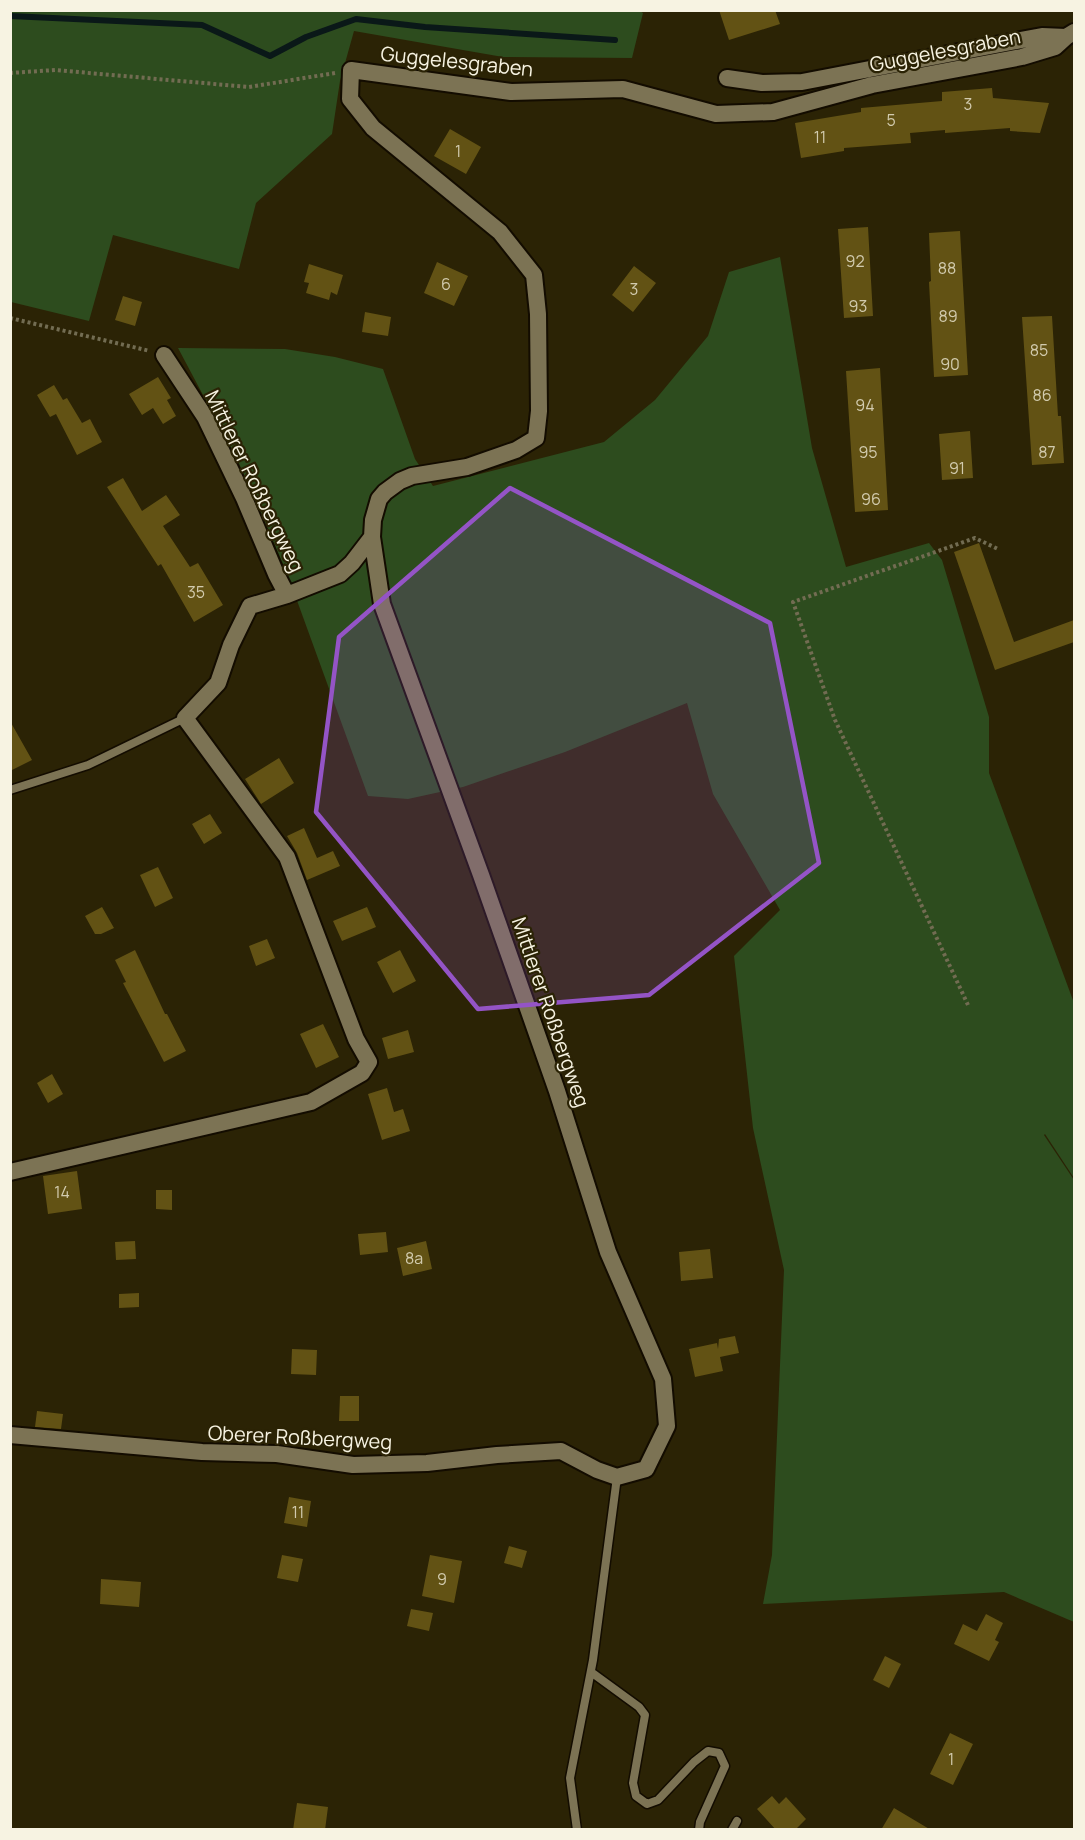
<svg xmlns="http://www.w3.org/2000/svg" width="1085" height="1840" viewBox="0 0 1085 1840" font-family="Manrope,sans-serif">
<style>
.green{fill:#2d4c1e}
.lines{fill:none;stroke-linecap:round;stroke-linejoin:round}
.stream{stroke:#0a1818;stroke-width:6}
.building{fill:#625214}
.service-casing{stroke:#130c00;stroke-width:11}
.minor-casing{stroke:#130c00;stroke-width:20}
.path{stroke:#726c52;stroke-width:4;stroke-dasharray:3 3;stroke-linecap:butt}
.service{stroke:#7c7354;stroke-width:8}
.minor{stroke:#7c7354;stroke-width:16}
.marked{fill:#9454c6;fill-opacity:0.2;stroke:#9454c6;stroke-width:4.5;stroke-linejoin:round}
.labels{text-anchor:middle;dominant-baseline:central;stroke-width:4.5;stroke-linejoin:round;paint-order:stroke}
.number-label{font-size:16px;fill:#d2cbae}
.street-label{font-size:20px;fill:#f7f3e2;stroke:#2b2305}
</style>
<rect width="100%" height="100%" fill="#2b2305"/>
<!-- green -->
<path class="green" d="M638,10L643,13L632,58L503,57L354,31L340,81L332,134L256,203L239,269L113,235L89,321L11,302V11Z
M780,257L812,448L846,567L929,543L942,560L989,717V773L1074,1003V1178L1045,1134L1044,1135L1074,1180V1622L1004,1592L763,1604L772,1555L784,1270L753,1128L734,956L780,910L713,794L687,703L565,752L463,787L408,799L368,796L287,573L237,459L178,348L285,349L335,357L383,369L415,459L433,486L604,442L655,400L708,336L729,272Z"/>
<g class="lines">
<!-- stream -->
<path class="stream" d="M10,16L202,25L270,56L306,37L356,19L425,27L615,40"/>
</g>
<!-- building -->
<path class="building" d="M719,10H775L780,24L729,40Z
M992,88L993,98L1049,103L1040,133L1010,131V128L945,133V130L910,133L911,143L844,148V151L801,158L795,123L861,112V108L942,101V92Z
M450,129L481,147L466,174L434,156Z
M868,227L873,316L844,318L838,229Z
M960,231L968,375L934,377L929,282L931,281L929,233Z
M437,262L468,276L454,306L424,293Z
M309,264L343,275L337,295L331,292L329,300L306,293L309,283L304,282Z
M634,266L656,283L633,312L612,295Z
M123,296L142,302L135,326L115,320Z
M365,312L391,317L388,336L362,332Z
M1052,316L1058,416H1061L1064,463L1032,465L1022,317Z
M880,368L888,510L855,512L846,371Z
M158,377L171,398L167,400L176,416L163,424L153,408L142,415L129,394Z
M54,385L63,400L67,398L82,423L90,419L102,442L77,455L56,414L50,417L37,395Z
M970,431L973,478L942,480L939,434Z
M123,478L142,511L166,495L180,515L163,526L190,567L198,563L223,605L194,622L161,564L158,566L107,487Z
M979,543L1014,642L1074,620V642L995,670L954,552Z
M10,721L32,760L10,771Z
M279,758L294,783L261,804L245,779Z
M210,814L222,833L204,844L192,824Z
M304,828L317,858L333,851L340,866L307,880L297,853L287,836Z
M158,867L173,898L155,907L140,875Z
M102,907L114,928L101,934H95L85,916Z
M367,907L376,927L342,941L333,921Z
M267,939L275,958L256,966L249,946Z
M135,950L165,1014H167L186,1051L164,1062L123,983L126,982L115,960Z
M400,950L416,981L393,993L377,962Z
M323,1024L339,1057L316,1068L300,1034Z
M408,1030L414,1052L388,1059L382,1038Z
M52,1074L63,1094L48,1103L37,1083Z
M387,1088L394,1112L403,1109L410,1131L382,1140L368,1094Z
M77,1171L82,1209L48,1214L43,1176Z
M156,1190H172V1210L156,1209Z
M386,1232L388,1252L360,1255L358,1234Z
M135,1241L136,1259L116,1260L115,1242Z
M426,1241L432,1269L403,1276L397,1248Z
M710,1249L713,1278L681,1281L679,1252Z
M139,1293V1307L119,1308V1294Z
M735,1336L739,1353L720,1357L723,1371L695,1377L689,1349L717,1343L718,1349L719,1339Z
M292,1349L317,1350L316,1375L291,1374Z
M340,1396H359V1421H339Z
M37,1411L63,1414L61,1429L35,1427Z
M289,1497L311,1501L307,1527L284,1523Z
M509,1546L527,1551L522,1568L504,1563Z
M282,1555L303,1559L298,1582L277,1578Z
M430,1555L462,1561L454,1603L422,1596Z
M101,1579L141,1582L139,1607L100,1604Z
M411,1609L433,1613L429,1631L407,1626Z
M986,1614L1003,1623L995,1640L999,1642L989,1661L954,1644L963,1624L977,1631Z
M885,1656L901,1664L889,1688L873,1680Z
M950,1733L973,1744L953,1785L930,1774Z
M772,1796L779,1804L786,1797L806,1819L795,1830H776L757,1809Z
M297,1803L328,1807L325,1830H293Z
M894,1808L931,1830H881Z"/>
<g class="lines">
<defs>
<path id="service" d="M10,790L88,765L185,718
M591,1672L639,1707L645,1715L633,1783L636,1796L647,1804L658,1800L694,1762L708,1751L719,1753L725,1766L700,1822L699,1830
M577,1830L570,1778L593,1660L617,1477
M732,1830L737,1821"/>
<path id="minor" d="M727,78L762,83L802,82L1042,36L1066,37
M164,355L205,417L244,498L276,574L287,595
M10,1172L311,1102L362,1073L369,1062L356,1039L287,857L185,718L218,683L231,645L250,606L287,595L340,574L352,563L372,537
M10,1435L202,1452L277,1454L353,1465L427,1463L497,1455L561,1451L597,1470L617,1477L646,1469L667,1426L663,1379L608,1252L557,1091L481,875L382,604L372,537L373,520L379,499L385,492L400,481L412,476L467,467L516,450L536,438L539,411L538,314L534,275L500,232L373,128L350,99L351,70L511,92L623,89L716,114L773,112L872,85L1022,57L1055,47L1066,37L1074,32"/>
</defs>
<!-- service casing -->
<use href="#service" class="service-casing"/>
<!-- minor casing -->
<use href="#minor" class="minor-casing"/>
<!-- path -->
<path class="path" d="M10,73L55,70L249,87L335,73
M10,318L150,351
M968,1005L835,720L793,602L975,538L998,549"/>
<!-- service -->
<use href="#service" class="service"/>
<!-- minor -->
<use href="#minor" class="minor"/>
</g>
<!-- marked area -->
<path class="marked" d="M510,488L770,623L819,863L649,995L478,1009L316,812L339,637Z"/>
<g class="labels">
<!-- number labels -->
<g class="number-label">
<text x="968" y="104">3</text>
<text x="891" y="120">5</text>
<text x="820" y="137">11</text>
<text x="458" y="151">1</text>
<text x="855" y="261">92</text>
<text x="947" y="268">88</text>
<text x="446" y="284">6</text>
<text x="634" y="289">3</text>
<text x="858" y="306">93</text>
<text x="948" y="316">89</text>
<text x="1039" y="350">85</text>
<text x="950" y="364">90</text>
<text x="1042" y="395">86</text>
<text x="865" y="405">94</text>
<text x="868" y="452">95</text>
<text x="1047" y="452">87</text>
<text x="957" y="468">91</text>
<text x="871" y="499">96</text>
<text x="196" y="592">35</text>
<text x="62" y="1192">14</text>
<text x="414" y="1258">8a</text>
<text x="298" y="1512">11</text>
<text x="442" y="1579">9</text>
<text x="951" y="1759">1</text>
</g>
<!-- street labels -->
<g class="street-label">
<text transform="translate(945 50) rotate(-11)">Guggelesgraben</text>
<text transform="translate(457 61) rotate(6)">Guggelesgraben</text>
<text transform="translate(255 481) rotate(64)">Mittlerer Roßbergweg</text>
<text transform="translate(551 1012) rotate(71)">Mittlerer Roßbergweg</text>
<text transform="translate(300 1437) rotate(3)">Oberer Roßbergweg</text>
</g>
</g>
<!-- border -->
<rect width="1085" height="1840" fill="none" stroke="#f7f3e2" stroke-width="24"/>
</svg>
